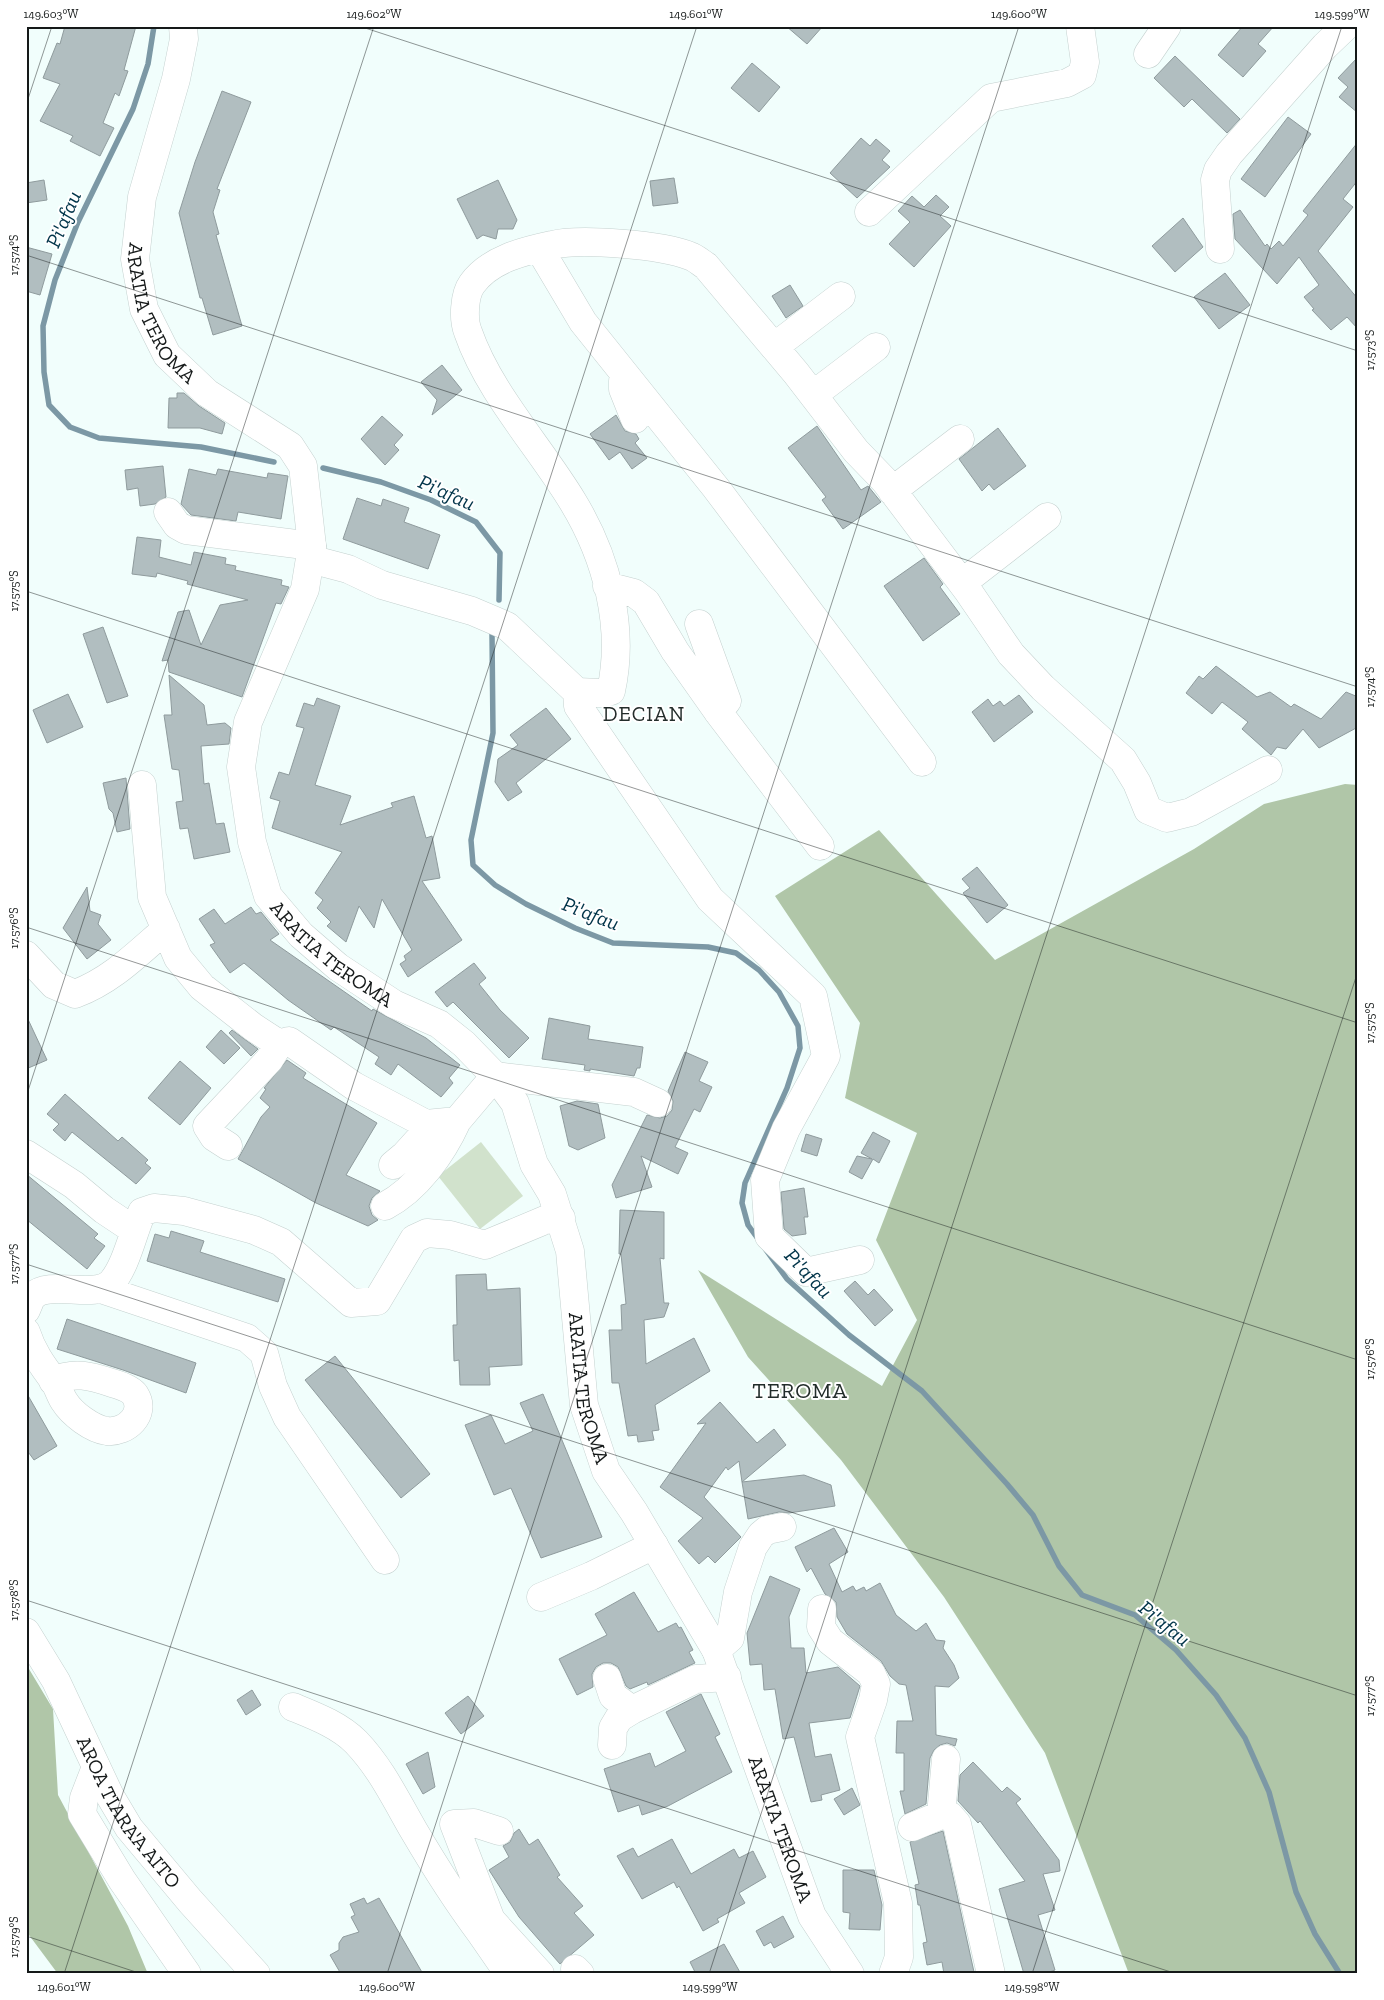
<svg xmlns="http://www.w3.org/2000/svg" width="1384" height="2000" viewBox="0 0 1384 2000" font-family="'Zilla Slab',serif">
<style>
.green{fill:#d1e2cc}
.forest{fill:#b0c6a8}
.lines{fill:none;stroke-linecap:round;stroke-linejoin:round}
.stream{stroke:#7c98a5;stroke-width:5.5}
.building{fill:#b1bec0;stroke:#8f9b9d}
.minor-casing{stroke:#c4d1cf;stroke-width:29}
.major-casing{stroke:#c4d1cf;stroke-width:29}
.minor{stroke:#fff;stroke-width:28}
.major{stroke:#fff;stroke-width:28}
.ticks{fill:none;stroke:#151919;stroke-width:1;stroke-opacity:0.45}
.labels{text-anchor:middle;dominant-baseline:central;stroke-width:4;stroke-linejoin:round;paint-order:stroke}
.street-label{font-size:20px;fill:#151919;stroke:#fff}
.water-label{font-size:21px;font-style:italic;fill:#003449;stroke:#fff}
.neighbourhood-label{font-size:21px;letter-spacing:1px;fill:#232d2b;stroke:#fff}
.quarter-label{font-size:22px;letter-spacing:1px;fill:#232d2b;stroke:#fff}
.neatline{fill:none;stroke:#151919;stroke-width:2}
.ticks-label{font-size:12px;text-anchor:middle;fill:#151919}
</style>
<rect width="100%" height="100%" fill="#f1fefc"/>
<!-- green -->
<path class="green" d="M481,1142L523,1196L480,1229L438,1176Z"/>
<!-- forest -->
<path class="forest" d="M1345,784L1358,785V1974H1129L1045,1753L944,1597L841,1460L748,1357L698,1270L882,1386L917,1320L876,1240L917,1133L845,1098L860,1023L775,896L879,830L995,960L1194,849L1264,804Z
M26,1664L53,1709L58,1795L128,1926L148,1974H58L26,1931Z"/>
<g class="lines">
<!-- stream -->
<path class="stream" d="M154,26L148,64L133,109L78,222L55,280L43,326L44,372L49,405L70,427L99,438L201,447L274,462
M323,468L381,482L431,500L476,522L500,553L499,600
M492,634L493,733L471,840L473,865L495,885L526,904L575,928L613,943L708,947L736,953L759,970L779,992L798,1026L800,1048L787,1088L745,1183L742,1203L748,1225L787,1279L849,1335L922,1391L1007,1484L1033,1515L1059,1566L1082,1595L1135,1615L1176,1650L1216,1695L1245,1738L1269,1792L1296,1892L1315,1934L1340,1974"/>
</g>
<!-- building -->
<path class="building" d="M65,26H136L124,70L128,71L119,96L115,93L103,123L114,128L100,156L70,141L73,136L40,121L60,84L43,78L57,43L60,44Z
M786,26H823L807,44Z
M1243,26H1274L1258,44L1266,51L1243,77L1218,55Z
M1175,56L1240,119L1227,133L1192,99L1184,107L1154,78Z
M1358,57V113L1339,97L1348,87L1338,78Z
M752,63L780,87L759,112L731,88Z
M222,91L251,102L217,189L220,190L213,212L219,234L216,235L242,326L213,335L202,298H200L179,213L195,162Z
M1288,117L1311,134L1265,197L1241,179Z
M861,138L870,146L876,139L890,151L882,160L890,167L857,198L830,173Z
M1358,142V180L1343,199L1353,207L1318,251L1358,299V329L1347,317L1331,330L1312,310L1314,309L1304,297L1319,285L1299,257L1277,284L1235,239L1233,214L1240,210L1265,246L1267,244L1271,249L1279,241L1283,246L1308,215L1303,211Z
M674,178L678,203L653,206L650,181Z
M44,180L47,200L26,203V183Z
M498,180L517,220L513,229H498L496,239L483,235L477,239L457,199Z
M936,195L949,207L940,216L951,226L914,267L889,244L910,222L898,211L912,196L924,207Z
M1183,218L1203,247L1175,272L1152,246Z
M26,247L52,254L40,295L26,291Z
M1225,273L1250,305L1219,329L1194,297Z
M790,285L803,306L786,318L772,296Z
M442,365L462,390L432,415L437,400L421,382Z
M177,393H184L199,406L225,423L222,434L200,428H168L169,398H177Z
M616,415L625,431L636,434L639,439L635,443L647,458L632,469L620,452L609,460L590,434Z
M382,416L403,435L394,445L399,450L385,465L361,439Z
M817,426L861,490L868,486L881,502L843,529L822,500L826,497L788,448Z
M998,428L1026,466L994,490L989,484L982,491L959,459Z
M163,466L166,497L155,504L140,506L138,488L127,490L125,470Z
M189,469L216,475L218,469L267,478L268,473L288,476L281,519L238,512L236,521L191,515L181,504Z
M357,498L381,506L383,499L409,508L404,522L440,535L428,569L343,539Z
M137,537L161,540L159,557L191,565L194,552L226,558L225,564L236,566L235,570L282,580L281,585L289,587L281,604L276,603L242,697L169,672L168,660L162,661L178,612L189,610L201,645L220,605L248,600L187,584L188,581L157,573L156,577L132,574Z
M924,558L943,584L940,587L960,614L923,641L884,586Z
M103,627L128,696L107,703L83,634Z
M1216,666L1257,697L1270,692L1291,707L1294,704L1321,719L1346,692L1358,697V727L1319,748L1303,729L1286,749L1277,747L1271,755L1242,729L1248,722L1222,702L1212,714L1186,693L1199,676L1203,679Z
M169,675L204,705L207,725L225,723L231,728L229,744L201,746L204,784L209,783L216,824L224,823L230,852L194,859L188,828L180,829L176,802L183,801L179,770L172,769L164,715H172Z
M68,694L83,727L47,743L33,710Z
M1019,695L1033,712L994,742L972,712L988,699L993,706L1000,701L1004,706Z
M317,698L340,706L315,785L351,796L340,825L393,807L391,803L414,796L426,838L432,836L440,878L422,881L462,940L408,977L400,964L406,960L404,956L412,950L382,899L374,928L359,906L346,942L327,926L331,922L317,908L323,900L315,893L342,852L272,828L280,801L270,798L279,772L289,775L304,728L296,726L304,703L314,706Z
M546,708L571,739L516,783L522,792L508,801L495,782L498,759L518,745L510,735Z
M126,778L130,829L117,832L113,813L109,809L103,783Z
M977,867L1008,905L987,923L963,893L970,888L962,879Z
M87,887L90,911L101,915L98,924L111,940L87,959L63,928Z
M251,907L256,914L261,912L279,934L270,940L372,1011L373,1009L426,1038L460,1065L449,1078L453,1083L441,1097L398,1064L391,1075L375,1064L379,1057L334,1027L331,1030L288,1000L244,963L230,973L210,945L215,943L199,919L214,909L225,924Z
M474,963L486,978L479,984L500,1010L529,1038L509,1058L453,1002L447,1007L435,992Z
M26,1015L47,1060L26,1069Z
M549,1018L590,1026L588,1039L643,1047L640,1068H637L634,1076L590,1069V1071L584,1070L585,1065L542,1059Z
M221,1030L240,1048L224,1064L206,1047Z
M232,1030L258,1049L251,1056L229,1033Z
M685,1052L708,1062L699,1081L712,1087L700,1112L694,1109L675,1147L688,1153L678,1174L641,1156L652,1187L616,1198L612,1185L647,1115L660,1118L667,1116L672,1110L673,1101L668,1091Z
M287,1060L306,1073L303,1078L377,1123L346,1175L380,1191L372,1198L369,1206L372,1215L378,1220L368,1226L316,1203L238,1159L261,1117L270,1107L260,1098L266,1089L264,1088Z
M180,1061L211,1088L180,1125L148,1098Z
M65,1094L118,1141L122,1137L148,1160L145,1163L151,1168L136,1184L72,1132L65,1141L53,1130L59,1124L47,1114Z
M577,1101L598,1104L605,1138L578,1150L569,1146L560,1106Z
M873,1132L890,1141L879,1163L873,1159L862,1179L849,1172L857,1156L872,1159L861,1153Z
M806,1134L822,1139L817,1156L801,1151Z
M26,1174L98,1234L94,1238L105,1246L87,1269L26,1219Z
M804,1188L808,1217H804L806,1234L792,1236L784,1229L781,1192Z
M620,1210L664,1212V1259L660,1258L664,1303H669L664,1317L644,1320L646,1364L694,1338L710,1371L655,1405L659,1430L652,1431L654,1440L638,1442L637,1435L628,1436L619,1383H612L609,1330H622L621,1305L626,1304L621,1254H619Z
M171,1231L204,1241L200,1252L285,1279L278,1302L147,1261L155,1234L169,1238Z
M486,1274L487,1290L520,1288L522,1365L489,1367L490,1385H460L459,1360L454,1361L453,1325H457L456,1275Z
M855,1281L868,1295L874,1289L893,1310L875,1326L844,1291Z
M67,1319L196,1363L186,1393L123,1370L57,1349Z
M335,1356L430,1474L401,1498L305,1380Z
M26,1392L57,1446L34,1460L26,1449Z
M543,1394L602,1537L541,1558L511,1488L494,1495L465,1425L491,1415L505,1444L533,1431L520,1403Z
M720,1402L757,1443L774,1429L786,1445L742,1482L739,1461L728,1470L726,1467L704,1497L741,1537L715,1563L708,1556L699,1564L678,1541L703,1518L660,1487L706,1423L697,1424Z
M804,1475L831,1485L835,1506L789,1513L779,1512L748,1519L742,1482Z
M834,1528L848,1552L829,1564L842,1592L853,1586L856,1591L864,1587L866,1591L880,1583L896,1615L916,1631L926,1623L936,1640L945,1641L943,1648L954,1665L959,1678L949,1687L935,1686L936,1735L957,1739L955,1746L947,1743L940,1745L934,1750L930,1758L926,1804L905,1814L900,1791H904V1753H896L897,1721H913L906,1685L899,1684L890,1676L881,1661L847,1634L837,1617L836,1602L825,1594L811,1568L807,1572L795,1547Z
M770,1576L800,1589L789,1617L791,1648H804L806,1673L838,1667L860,1686L850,1718L809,1723L815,1757L831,1754L840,1790L821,1795L822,1800L811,1802L794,1737L783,1739L775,1689L764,1690L762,1664L750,1665L747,1633Z
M634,1592L658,1632L676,1623L679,1628L681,1627L693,1650L689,1652L695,1663L648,1685L647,1682L630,1689L626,1686L618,1667L611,1663H603L596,1667L592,1674L593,1687L577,1695L559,1659L607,1635L595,1614Z
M252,1690L261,1705L246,1715L237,1700Z
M701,1694L720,1734L715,1737L732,1772L668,1806L642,1815L639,1805L618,1812L604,1769L650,1753L655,1767L686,1751L666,1712Z
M468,1696L484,1716L461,1734L445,1713Z
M428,1752L435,1787L423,1794L406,1764Z
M973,1762L1002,1792L1007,1787L1021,1799L1016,1803L1059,1860L1060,1871L1043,1874L1055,1910L1038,1915L1055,1970L1044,1974H1024L999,1889L1025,1881L980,1821L978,1823L958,1801L960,1775Z
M852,1788L860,1805L844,1815L834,1799Z
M519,1829L529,1845L538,1839L560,1875L557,1877L583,1906L574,1913L594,1935L560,1964L519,1917L489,1870L509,1857L503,1846L510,1842L514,1833Z
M943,1831L974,1972L965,1974H944L942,1962L927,1965L923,1943L927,1942L920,1905H918L915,1885L919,1884L910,1842Z
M672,1839L691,1874L734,1849L739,1858L753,1851L766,1877L739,1893L745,1903L717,1919L719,1922L703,1931L679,1886L677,1888L674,1882L642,1899L617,1856L633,1848L638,1857Z
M843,1870H874L882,1905L880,1930L849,1929L850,1913L843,1912Z
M364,1898L367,1904L379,1898L423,1974H341L330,1955L339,1950V1943L343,1937L359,1932L351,1917L355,1915L350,1904Z
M783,1916L794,1937L774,1948L771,1942L764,1946L756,1931Z
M724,1944L741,1974H696L690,1962Z"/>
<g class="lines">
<defs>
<path id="minor" d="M1148,54L1167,26
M869,212L991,98L1067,83L1082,75L1085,62L1080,26
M539,248L583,322L716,488L922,762
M1220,249L1215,180L1218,170L1229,154L1325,46L1346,26
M774,347L841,296
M623,381V389L635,419
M813,395L876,347
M892,491L960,439
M168,512L177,525L186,530L312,546
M310,559L348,569L382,585L472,611L507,626L577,692L601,693L611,691C625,627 607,558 573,502C540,447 489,393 468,332C463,320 464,295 472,284C490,259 524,251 552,245C581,238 663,245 690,256C696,258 701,263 706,266L796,373L856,451L885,481L968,591L1011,654L1043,688L1123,760L1137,783L1148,810L1167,818L1191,812L1268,770
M962,583L1047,517
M607,586L634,593L646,602L675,651L718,712L820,846
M699,624L727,701L718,712
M577,692L578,706L710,899L813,996L826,1056L786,1129L765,1180L769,1236L806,1272L860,1260
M142,785L152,897L178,958L202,987L253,1027L279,1044L289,1041L354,1086L426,1124L457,1121L495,1076L634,1092L658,1103
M26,955L54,985L75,994C112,980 137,954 166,929
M228,1146L214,1137L207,1126L269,1060L279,1044
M26,1154L74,1185L104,1210L134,1230
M393,1165L405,1155L433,1124
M385,1206C417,1189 442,1154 457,1121
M101,1289L247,1338L264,1353L273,1386L287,1417L385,1560
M26,1310C28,1306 30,1299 33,1296C50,1279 94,1300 111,1283C126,1267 133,1232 142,1212L154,1208L184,1211L254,1230L281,1242L351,1303L377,1301L414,1239L427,1233L450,1235L485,1245L545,1220L561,1218
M26,1332C32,1351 42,1365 54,1381C58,1387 60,1395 64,1401C72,1414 92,1429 107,1431C126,1433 147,1414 135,1395C131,1389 119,1385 112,1383C91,1376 74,1371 53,1381
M541,1597L591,1576L654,1545
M822,1609L821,1627L830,1641L871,1673L876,1684L873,1700L860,1737L898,1903L899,1957L893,1974
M716,1650L730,1638L738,1592L753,1547L761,1535L767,1530L782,1527
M607,1678L613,1696L632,1710
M293,1707C315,1716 339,1725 356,1742C381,1768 396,1800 414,1831C434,1865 456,1900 480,1932L491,1920
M612,1745L613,1728L619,1718L632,1710L696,1679L727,1677
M96,1767L84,1798L82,1814L122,1880L187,1974
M941,1815L946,1759
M912,1827L941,1815L950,1816L957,1824L991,1974
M499,1831L474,1823L454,1824L491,1920L540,1974
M480,1932L509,1974
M575,1969L580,1974"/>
<g id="major">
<path id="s1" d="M183,26L184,39L176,79L142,197L135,259L144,309L167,355L207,393L290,446L303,466L312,546L305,589L248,722L241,767L252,842L268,896L301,935L338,967L394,1004L439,1024L464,1044L495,1076L515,1103L534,1164L552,1194L570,1251L584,1405L606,1471L634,1512L716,1650L812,1916L850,1974"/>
<path id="s2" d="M26,1632L56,1681L110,1796L129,1828L190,1901L256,1974"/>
</g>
</defs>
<!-- minor casing -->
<use href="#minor" class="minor-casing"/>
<!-- major casing -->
<use href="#major" class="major-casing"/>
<!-- minor -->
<use href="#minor" class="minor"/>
<!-- major -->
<use href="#major" class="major"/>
</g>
<!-- ticks -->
<path class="ticks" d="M359,26L1358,351M26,105L52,26M26,255L1358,687M26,591L1358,1023M26,927L1358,1360M26,1097L374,26M26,1264L1358,1696M26,1600L1177,1974M26,1936L142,1974M64,1974L697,26M387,1974L1019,26M709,1974L1342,26M1032,1974L1358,971M1354,1974L1358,1964"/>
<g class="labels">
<!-- street labels -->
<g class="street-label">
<text stroke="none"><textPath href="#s1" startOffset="300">ARATIA TEROMA</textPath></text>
<text stroke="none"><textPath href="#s1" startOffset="1052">ARATIA TEROMA</textPath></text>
<text stroke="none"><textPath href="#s1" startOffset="1589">ARATIA TEROMA</textPath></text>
<text stroke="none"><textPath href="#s2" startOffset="208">AROA TIARA'A AITO</textPath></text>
<text stroke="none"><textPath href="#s1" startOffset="2075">ARATIA TEROMA</textPath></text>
</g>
<!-- water labels -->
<g class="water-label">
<text transform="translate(63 219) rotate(-67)">Pi'afau</text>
<text transform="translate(447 492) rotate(24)">Pi'afau</text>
<text transform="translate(591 913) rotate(21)">Pi'afau</text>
<text transform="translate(809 1273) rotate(47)">Pi'afau</text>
<text transform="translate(1165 1623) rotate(39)">Pi'afau</text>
</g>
<!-- neighbourhood labels -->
<g class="neighbourhood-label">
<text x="644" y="713">DECIAN</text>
</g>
<!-- quarter labels -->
<g class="quarter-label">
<text x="800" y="1390">TEROMA</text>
</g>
</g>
<!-- border -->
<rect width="1384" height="2000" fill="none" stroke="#ffffff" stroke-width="55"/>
<rect x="28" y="28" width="1328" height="1944" class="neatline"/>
<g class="ticks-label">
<text x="51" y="18">149.603°W</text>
<text x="374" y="18">149.602°W</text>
<text x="696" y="18">149.601°W</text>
<text x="1019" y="18">149.600°W</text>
<text x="1342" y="18">149.599°W</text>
<text transform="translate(14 255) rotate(-90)" y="4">17.574°S</text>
<text transform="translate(1370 350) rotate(-90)" y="4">17.573°S</text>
<text transform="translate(14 591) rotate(-90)" y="4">17.575°S</text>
<text transform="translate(1370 687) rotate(-90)" y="4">17.574°S</text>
<text transform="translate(14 928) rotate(-90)" y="4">17.576°S</text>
<text transform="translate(1370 1023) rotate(-90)" y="4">17.575°S</text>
<text transform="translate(14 1264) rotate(-90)" y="4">17.577°S</text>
<text transform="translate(1370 1359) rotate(-90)" y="4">17.576°S</text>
<text transform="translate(14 1600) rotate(-90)" y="4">17.578°S</text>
<text transform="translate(1370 1696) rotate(-90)" y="4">17.577°S</text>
<text transform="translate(14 1937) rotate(-90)" y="4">17.579°S</text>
<text x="64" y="1991">149.601°W</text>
<text x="387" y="1991">149.600°W</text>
<text x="710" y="1991">149.599°W</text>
<text x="1032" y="1991">149.598°W</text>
</g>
</svg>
